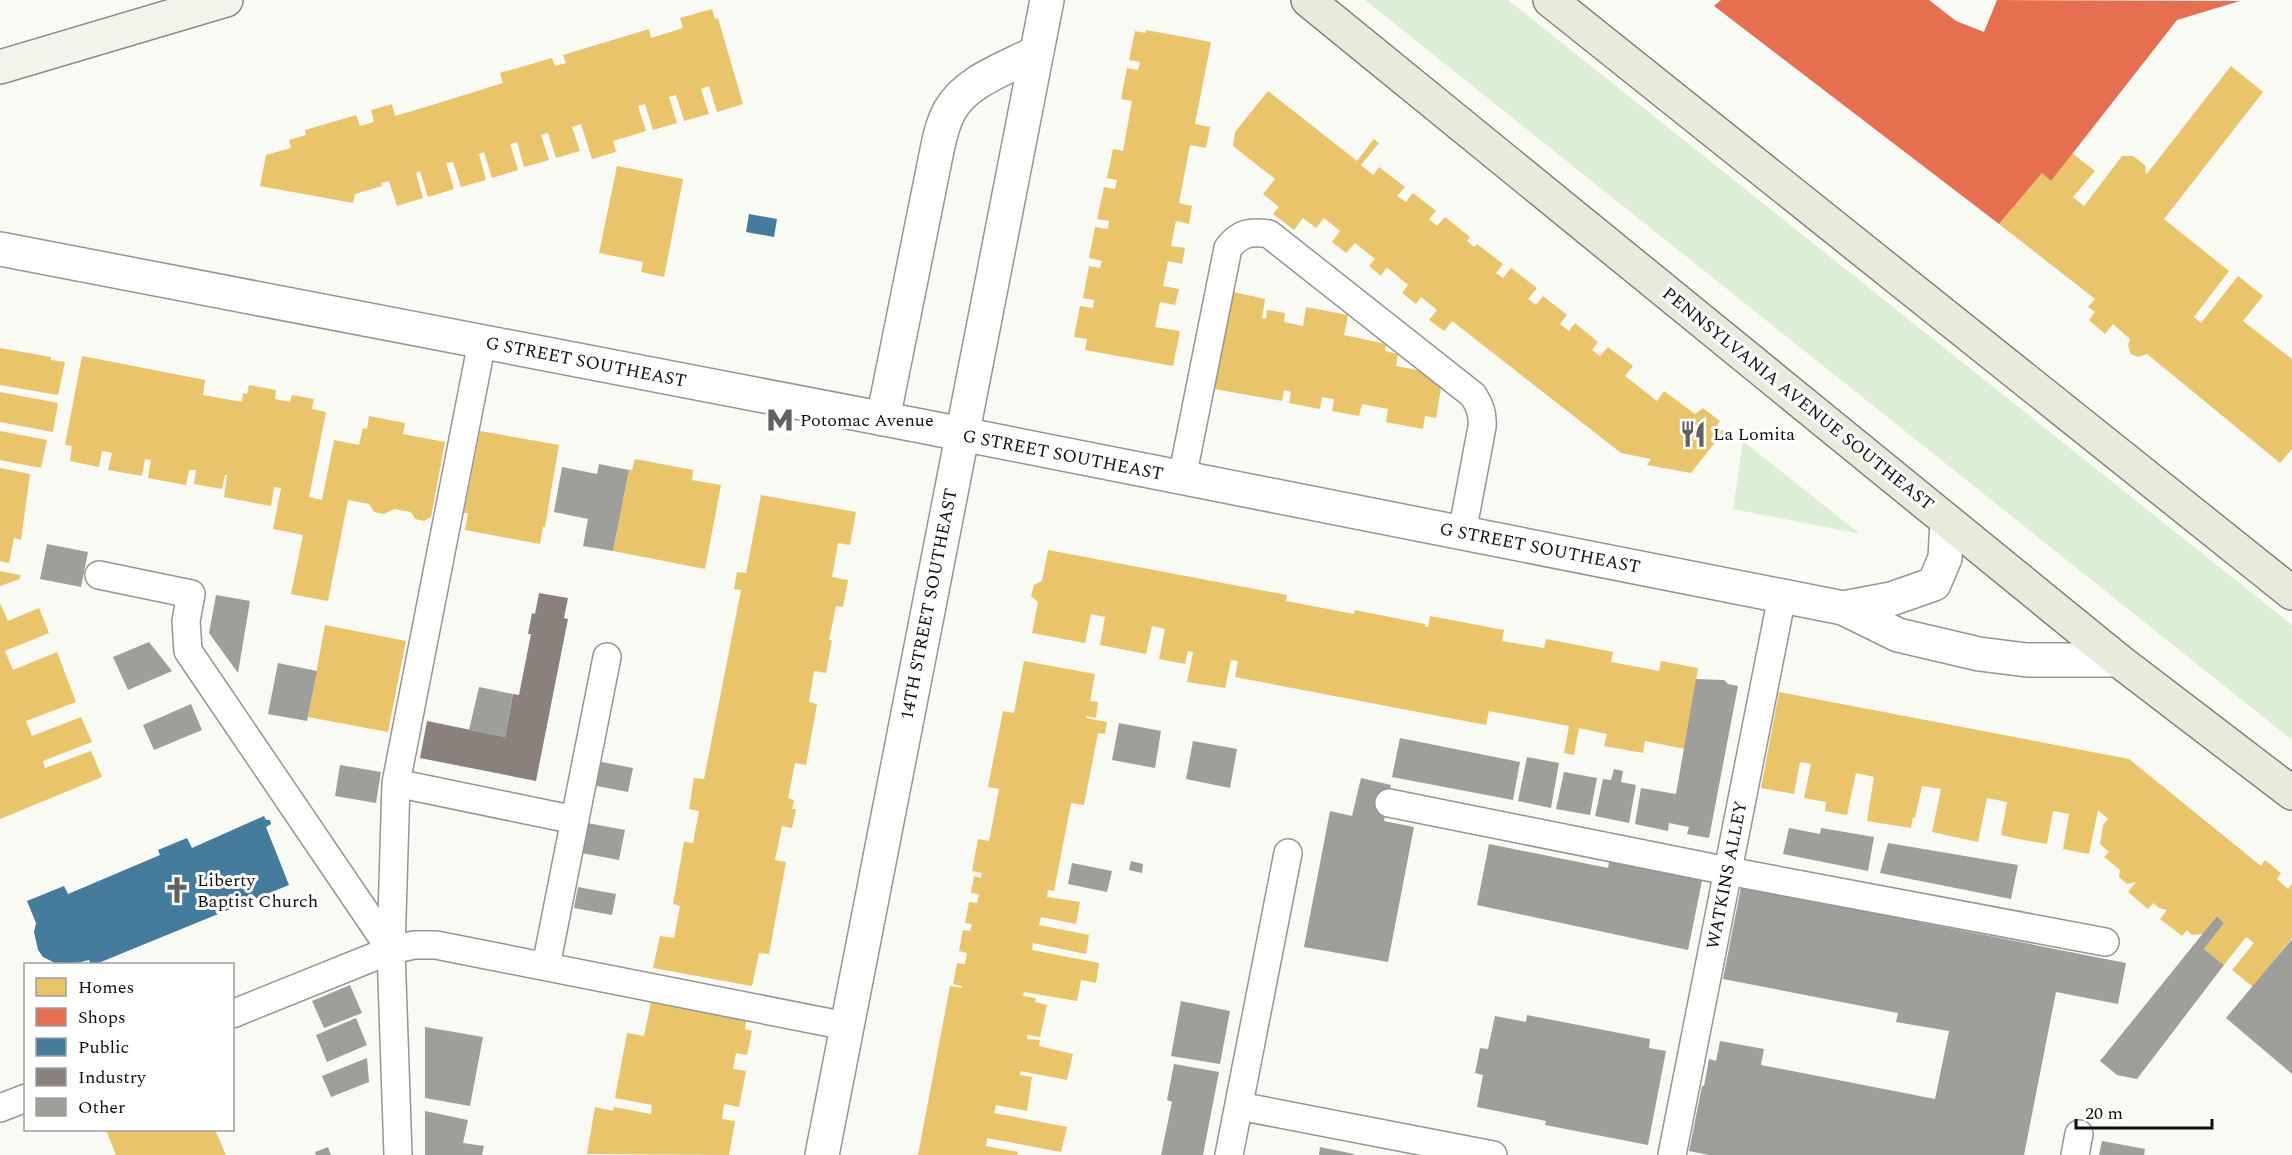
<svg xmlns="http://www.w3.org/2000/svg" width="2292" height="1155" viewBox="0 0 2292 1155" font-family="Spectral,serif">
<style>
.green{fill:#ddeed7}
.homes{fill:#e9c46a}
.shops{fill:#e76f51}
.public{fill:#457b9d}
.industry{fill:#8a817c}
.building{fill:#9e9e9a}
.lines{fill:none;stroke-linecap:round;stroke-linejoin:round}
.service-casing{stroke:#959593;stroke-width:30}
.minor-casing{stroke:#959593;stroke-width:36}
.secondary-casing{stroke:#8b8b89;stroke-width:36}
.primary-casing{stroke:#828280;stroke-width:36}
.service{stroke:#fefefe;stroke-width:27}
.minor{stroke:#fefefe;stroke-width:33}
.secondary{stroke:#f2f4eb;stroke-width:33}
.primary{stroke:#e9eadc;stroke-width:33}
.labels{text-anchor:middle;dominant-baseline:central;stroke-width:6;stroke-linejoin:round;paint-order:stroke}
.street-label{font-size:18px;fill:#0f0f0f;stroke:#fff}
.poi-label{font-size:18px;fill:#0f0f0f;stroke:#fff;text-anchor:start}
</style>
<rect width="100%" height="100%" fill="#fafaf5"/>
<!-- green -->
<path class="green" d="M1365,0H1508L2292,625V740Z
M1743,441L1860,534L1733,509Z"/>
<!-- homes -->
<path class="homes" d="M712,9L715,19L718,18L743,104L717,112L709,86L701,89L709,114L684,121L676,95L669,97L677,123L653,130L645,104L638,106L646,131L613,141L616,152L592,159L581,124L572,127L580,151L556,158L548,133L541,135L549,160L524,167L517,142L510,144L518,170L492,178L484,152L479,154L486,180L461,187L453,162L446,163L454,189L428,197L420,171L416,173L423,198L397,206L389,181L381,183L382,186L355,194L353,203L260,186L266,155L291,148L289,140L306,135L305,130L356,115L360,126L363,125L374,122L371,110L392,104L395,116L429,106L503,83L500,73L552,58L555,66L566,63L563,55L649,29L651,38L683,28L680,18Z
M1146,30L1211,42L1195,124L1210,127L1206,148L1190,145L1179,203L1192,206L1189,224L1176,221L1171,246L1185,248L1182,264L1168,261L1163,286L1179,289L1175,305L1160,302L1155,327L1180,331L1173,366L1085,350L1087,339L1074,337L1080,306L1093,308L1094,300L1083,298L1089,266L1100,268L1102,261L1089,258L1095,227L1108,229L1109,221L1097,219L1104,187L1115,189L1117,180L1107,178L1113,149L1123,151L1132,101L1121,99L1127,68L1138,70L1140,62L1129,60L1135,31L1146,33Z
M2231,66L2263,92L2164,219L2229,271L2194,317L2201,323L2238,276L2263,296L2243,321L2292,359V449L2280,463L2147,354L2138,357L2131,354L2128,345L2130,339L2113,324L2105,334L2089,320L2095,312L2088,307L2095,299L1999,224L2042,173L2051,181L2072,153L2095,171L2073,197L2084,206L2122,156H2133L2145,165L2146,175Z
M1268,91L1357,161L1374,139L1379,143L1361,165L1373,175L1379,167L1405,187L1397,196L1406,202L1413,193L1436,211L1429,219L1437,226L1445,217L1470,237L1467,241L1474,247L1477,244L1503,264L1496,273L1503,278L1511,268L1537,288L1528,299L1536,305L1543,296L1567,315L1560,324L1569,331L1575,323L1598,342L1592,350L1600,356L1608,347L1633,366L1625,376L1657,401L1664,391L1695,414L1703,408L1720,421L1717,425L1724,431L1691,473L1647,465L1651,459L1621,453L1452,321L1444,331L1429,320L1437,310L1421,297L1416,304L1402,293L1408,285L1389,269L1386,268L1381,276L1369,266L1375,259L1355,243L1346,253L1332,242L1340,231L1324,218L1316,228L1303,218L1294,230L1273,214L1279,207L1263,194L1275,179L1233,146L1235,132Z
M617,166L683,179L664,277L641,272L643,262L599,253Z
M1229,291L1265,299L1262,318L1266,319L1267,310L1285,313L1284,322L1303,326L1306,307L1348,315L1344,335L1386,344L1385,351L1398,354L1396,366L1443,375L1436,418L1425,416L1423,429L1386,422L1388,409L1362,404L1359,416L1332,411L1334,399L1322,397L1320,409L1289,403L1291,392L1284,390L1282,401L1209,388Z
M0,348L51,357V360L65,362L58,395L0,385Z
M82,356L205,380L203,395L242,402L243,393L247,394L249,385L276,390L275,399L290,402L292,395L314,399L312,409L326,412L309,497L322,500L334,440L359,445L363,428L367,429L369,416L405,423L403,434L445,442L431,517L424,521L415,519L411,512L394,509L384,514L374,512L369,504L348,500L328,601L291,594L303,535L273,529L281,488L274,487L271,506L224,497L227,475H225L222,489L194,484L196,470H189L186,485L148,478L151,460L145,459L142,476L108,470L112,453L102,451L99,467L70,461L72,446L65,445Z
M0,392L58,403L53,432L0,422Z
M0,431L47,440L41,468L0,460Z
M480,431L559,445L545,527H543L540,544L465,530L468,513H464Z
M635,459L693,470L692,480L721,485L705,569L613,551L629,470H632Z
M0,468L30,474L21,540L14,538L9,563L0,561Z
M761,495L856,512L850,545L838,543L832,577L848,580L843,607L836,606L829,640H832L826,673L814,671L809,702L817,704L806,765L795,763L788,798L794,800L792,809H796L792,828L782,826L775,860L786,862L769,954L759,953L752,986L653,968L660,936L674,938L680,906L673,904L684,842L693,843L699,811L689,809L694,778L704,779L741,590L734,589L737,572L746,573Z
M1048,550L1287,595L1286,601L1354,614L1355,610L1425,624V627H1428L1430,616L1504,630L1502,641L1544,648L1546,639L1613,652L1611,662L1659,671L1661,661L1698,668L1685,749L1645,741L1643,753L1604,746L1607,734L1579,728L1574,755L1564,753L1569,726L1489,711L1486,725L1235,677L1238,661L1231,660L1225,688L1187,682L1193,652L1188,651L1185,664L1159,659L1165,629L1152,626L1146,654L1100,645L1105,617L1091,614L1085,643L1032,633L1038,602L1031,596L1034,585L1042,581Z
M0,571L20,575V579L0,586Z
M0,603L8,621L39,608L49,633L5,651L13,670L57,652L76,702L26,721L32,736L81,717L92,742L43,761L45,768L91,751L102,777L0,819Z
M325,625L406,641L388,732L308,717Z
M1024,661L1095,674L1090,701L1098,702L1096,718L1086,716V718L1107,722L1105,734L1098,733L1084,805L1071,803L1054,891L1048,890L1047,897L1080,902L1076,924L1041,917L1039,925L1089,935L1086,954L1033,943L1032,950L1099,963L1096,983L1081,980L1077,1001L1024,992L1023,996L1036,998L1035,1002L1047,1005L1040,1037L1027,1035V1039L1040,1040L1039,1046L1073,1054L1067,1080L1020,1071V1075L1032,1077L1027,1111L996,1105L994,1113L1067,1127L1061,1152L987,1138L986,1146L1018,1152L1017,1155H918L950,986L962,988V986L953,984L957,963L965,964L967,953L959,951L963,930L970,931L972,924L965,923L969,902L977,903L979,894L971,893L974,876L981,878L982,873L972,871L978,839L989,841L999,789L988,787L1003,711L1014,713Z
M1779,692L2129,759L2261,866L2265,860L2281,873L2277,879L2288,889L2292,884V938L2253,987L2232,970L2254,943L2246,937L2224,965L2204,949L2224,923L2217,916L2203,934L2192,935L2187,930L2182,936L2160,919L2167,910L2159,908L2153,903L2148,909L2128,892L2136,882L2127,884L2119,877L2120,870L2104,857L2109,852L2100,844L2103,825L2108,819L2098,810L2089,854L2063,849L2069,814L2053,811L2047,844L2024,840L2001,835L2007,802L1987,798L1978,842L1932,832L1941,789L1922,786L1915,818L1913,817L1911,828L1867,821L1874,777L1856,773L1847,815L1825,811L1826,802L1804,798L1811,764L1800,762L1794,794L1761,788Z
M652,997L747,1015L745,1029L752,1031L747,1055L736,1053L733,1069L746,1071L739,1107L724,1104L722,1119L735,1121L729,1155L587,1154L595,1107L613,1111L614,1107L651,1114L652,1105L615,1098L627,1033L644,1036Z
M106,1130H215L226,1155H116Z"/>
<!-- shops -->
<path class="shops" d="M1721,0H1929L1956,21L1984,32L1997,0L2240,1L2177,20L2051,181L2042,173L1999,224L1714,6Z"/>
<!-- public -->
<path class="public" d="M749,214L777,219L774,237L746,232Z
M264,816L266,820H270L271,824L266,827L289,885L96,964H91L89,960L73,964H57L43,957L38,950L34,932L36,923L27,901L64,886L68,894L160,855L158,850L187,838L192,848Z"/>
<!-- industry -->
<path class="industry" d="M539,593L568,598L564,618L568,619L536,781L420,758L427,721L505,737L513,694L519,695L531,634H528L532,613L535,614Z"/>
<!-- building -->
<path class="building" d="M599,464L629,470L613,551L583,546L588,519L554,512L562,467L597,474Z
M47,544L88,552L81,587L40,579Z
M216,595L250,601L238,673L209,633Z
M149,642L172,671L128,690L113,657Z
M278,663L317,671L307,721L268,714Z
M1696,679L1724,680L1728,684L1738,686L1709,838L1687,834L1689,827L1669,823L1668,831L1635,824L1641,788L1676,794Z
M479,687L513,694L505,737L469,730Z
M191,704L202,730L154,750L143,725Z
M1119,723L1161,731L1155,768L1112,760Z
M1400,738L1520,762L1513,800L1392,777Z
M1193,741L1237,749L1230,788L1186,779Z
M1527,757L1559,763L1551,808L1518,801Z
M597,761L633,768L628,792L592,785Z
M340,765L381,772L376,803L335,796Z
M1614,769L1623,771L1621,782L1636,785L1629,823L1595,816L1603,779L1611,780Z
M1564,772L1597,778L1590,815L1556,809Z
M1361,778L1391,785L1384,821L1414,827L1388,962L1304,947L1330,811L1352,816Z
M582,822L625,830L619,860L576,852Z
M1789,828L1820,834L1821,828L1874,837L1868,871L1783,854Z
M1888,843L2018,865L2011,899L1880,873Z
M1489,844L1608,868L1610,857L1703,876L1688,950L1477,905Z
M1131,861L1143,864L1142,873L1129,870Z
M1072,863L1112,871L1107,892L1068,884Z
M578,887L616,894L612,915L574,908Z
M1741,887L2126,963L2118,1004L2056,992L2024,1155H1709L1689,1151L1702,1086H1704L1709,1059L1716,1061L1720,1041L1764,1049L1761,1065L1935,1099L1949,1031L1896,1022L1898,1013L1723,979Z
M2217,916L2224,923L2204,949L2224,965L2137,1079L2117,1075L2100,1061Z
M2292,939V1074L2226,1018Z
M350,985L362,1013L324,1028L312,1001Z
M1181,1001L1230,1011L1220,1064L1171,1056Z
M1527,1015L1650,1039L1649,1048L1666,1051L1648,1145L1545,1125L1546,1121L1477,1107L1483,1075L1475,1073L1480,1048L1488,1049L1495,1016L1526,1022Z
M356,1018L367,1045L327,1062L316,1035Z
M425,1027L483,1037L470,1106L425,1098Z
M367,1058L369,1082L331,1097L322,1076Z
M1174,1064L1219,1072L1203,1155H1161L1172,1102L1167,1100Z
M425,1111L468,1120L463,1143L484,1146L482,1155H425Z
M2102,1141L2145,1149L2144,1155H2099Z
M328,1147L331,1155H316L315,1152Z
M1320,1147L1354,1154V1155H1319Z"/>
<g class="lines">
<defs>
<path id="service" d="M1182,478L1228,248C1240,233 1250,231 1269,234L1473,395C1480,406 1483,414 1482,427L1462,533
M99,575L191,594L186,621L188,651L391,950
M396,783L575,820
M1389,803L1728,871L2105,942
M546,966L607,657
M232,1014L391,950L414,945H436L846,1026
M1239,1106L1493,1155
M0,1108L26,1098
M398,1155L391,950L396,783L482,342
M1229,1155L1288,853
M1672,1155L1782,596
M2075,1155L2079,1134"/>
<path id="minor" d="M0,249L921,426L1843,608L1898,635L1979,654L2027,660H2118
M883,419L936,155C939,140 942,124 950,110C966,81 1007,68 1035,53
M1843,608L1891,599L1934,584L1945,558L1947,521
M822,1155L1047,0"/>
<path id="secondary" d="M0,67L226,0"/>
<path id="primary" d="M1308,0L2118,660L2292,793
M1550,0L2292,593"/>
</defs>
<!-- service casing -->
<use href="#service" class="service-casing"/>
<!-- minor casing -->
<use href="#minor" class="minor-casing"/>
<!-- secondary casing -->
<use href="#secondary" class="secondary-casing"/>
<!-- primary casing -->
<use href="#primary" class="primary-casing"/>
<!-- service -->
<use href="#service" class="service"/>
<!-- minor -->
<use href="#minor" class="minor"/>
<!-- secondary -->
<use href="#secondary" class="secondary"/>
<!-- primary -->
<use href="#primary" class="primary"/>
</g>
<!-- icons -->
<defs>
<symbol id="metro-bare" viewBox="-9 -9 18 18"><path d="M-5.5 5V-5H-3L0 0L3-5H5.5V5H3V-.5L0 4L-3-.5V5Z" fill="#616160" stroke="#fff" stroke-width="2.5" paint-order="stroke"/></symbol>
<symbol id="restaurant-bare" viewBox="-9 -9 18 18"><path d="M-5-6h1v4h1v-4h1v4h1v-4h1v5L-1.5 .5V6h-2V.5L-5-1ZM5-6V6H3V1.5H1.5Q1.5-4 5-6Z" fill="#616160" stroke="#fff" stroke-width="2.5" paint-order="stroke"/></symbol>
<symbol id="church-bare" viewBox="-9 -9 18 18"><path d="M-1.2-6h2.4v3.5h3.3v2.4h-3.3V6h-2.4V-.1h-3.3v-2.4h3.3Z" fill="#616160" stroke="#fff" stroke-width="2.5" paint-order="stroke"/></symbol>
</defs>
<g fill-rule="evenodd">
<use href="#metro-bare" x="761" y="401" width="38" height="38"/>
<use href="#restaurant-bare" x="1674" y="415" width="38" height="38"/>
<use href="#church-bare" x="158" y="871" width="38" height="38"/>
</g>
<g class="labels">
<!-- street labels -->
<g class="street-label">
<text transform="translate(586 362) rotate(11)">G STREET SOUTHEAST</text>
<text transform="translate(1798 399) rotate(39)">PENNSYLVANIA AVENUE SOUTHEAST</text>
<text transform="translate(1063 455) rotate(11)">G STREET SOUTHEAST</text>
<text transform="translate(1540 548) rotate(11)">G STREET SOUTHEAST</text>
<text transform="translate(929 604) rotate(-79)">14TH STREET SOUTHEAST</text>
<text transform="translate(1727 875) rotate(-79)">WATKINS ALLEY</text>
</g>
<!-- poi labels -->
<g class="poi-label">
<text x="800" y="420">Potomac Avenue</text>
<text x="1713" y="434">La Lomita</text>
<text x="197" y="880">Liberty<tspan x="197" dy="21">Baptist Church</tspan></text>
</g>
</g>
<!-- legend -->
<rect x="24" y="963" width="210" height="168" fill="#ffffff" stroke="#9f9f9f" stroke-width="1.5"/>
<rect x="36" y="978" width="30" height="18" fill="#e9c46a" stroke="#9f9f9f" stroke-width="1.5"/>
<text x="78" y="993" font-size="18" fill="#0f0f0f">Homes</text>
<rect x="36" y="1008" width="30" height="18" fill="#e76f51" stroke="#9f9f9f" stroke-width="1.5"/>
<text x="78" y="1023" font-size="18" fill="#0f0f0f">Shops</text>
<rect x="36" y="1038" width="30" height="18" fill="#457b9d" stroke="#9f9f9f" stroke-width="1.5"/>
<text x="78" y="1053" font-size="18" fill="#0f0f0f">Public</text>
<rect x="36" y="1068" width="30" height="18" fill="#8a817c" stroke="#9f9f9f" stroke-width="1.5"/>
<text x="78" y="1083" font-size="18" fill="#0f0f0f">Industry</text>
<rect x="36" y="1098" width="30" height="18" fill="#9e9e9a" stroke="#9f9f9f" stroke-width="1.5"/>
<text x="78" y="1113" font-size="18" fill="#0f0f0f">Other</text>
<!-- scale -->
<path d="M2076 1119v9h136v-9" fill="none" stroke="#0f0f0f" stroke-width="3"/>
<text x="2085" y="1119" font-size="18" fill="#0f0f0f" stroke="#ffffff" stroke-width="4.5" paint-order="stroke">20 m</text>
</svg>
